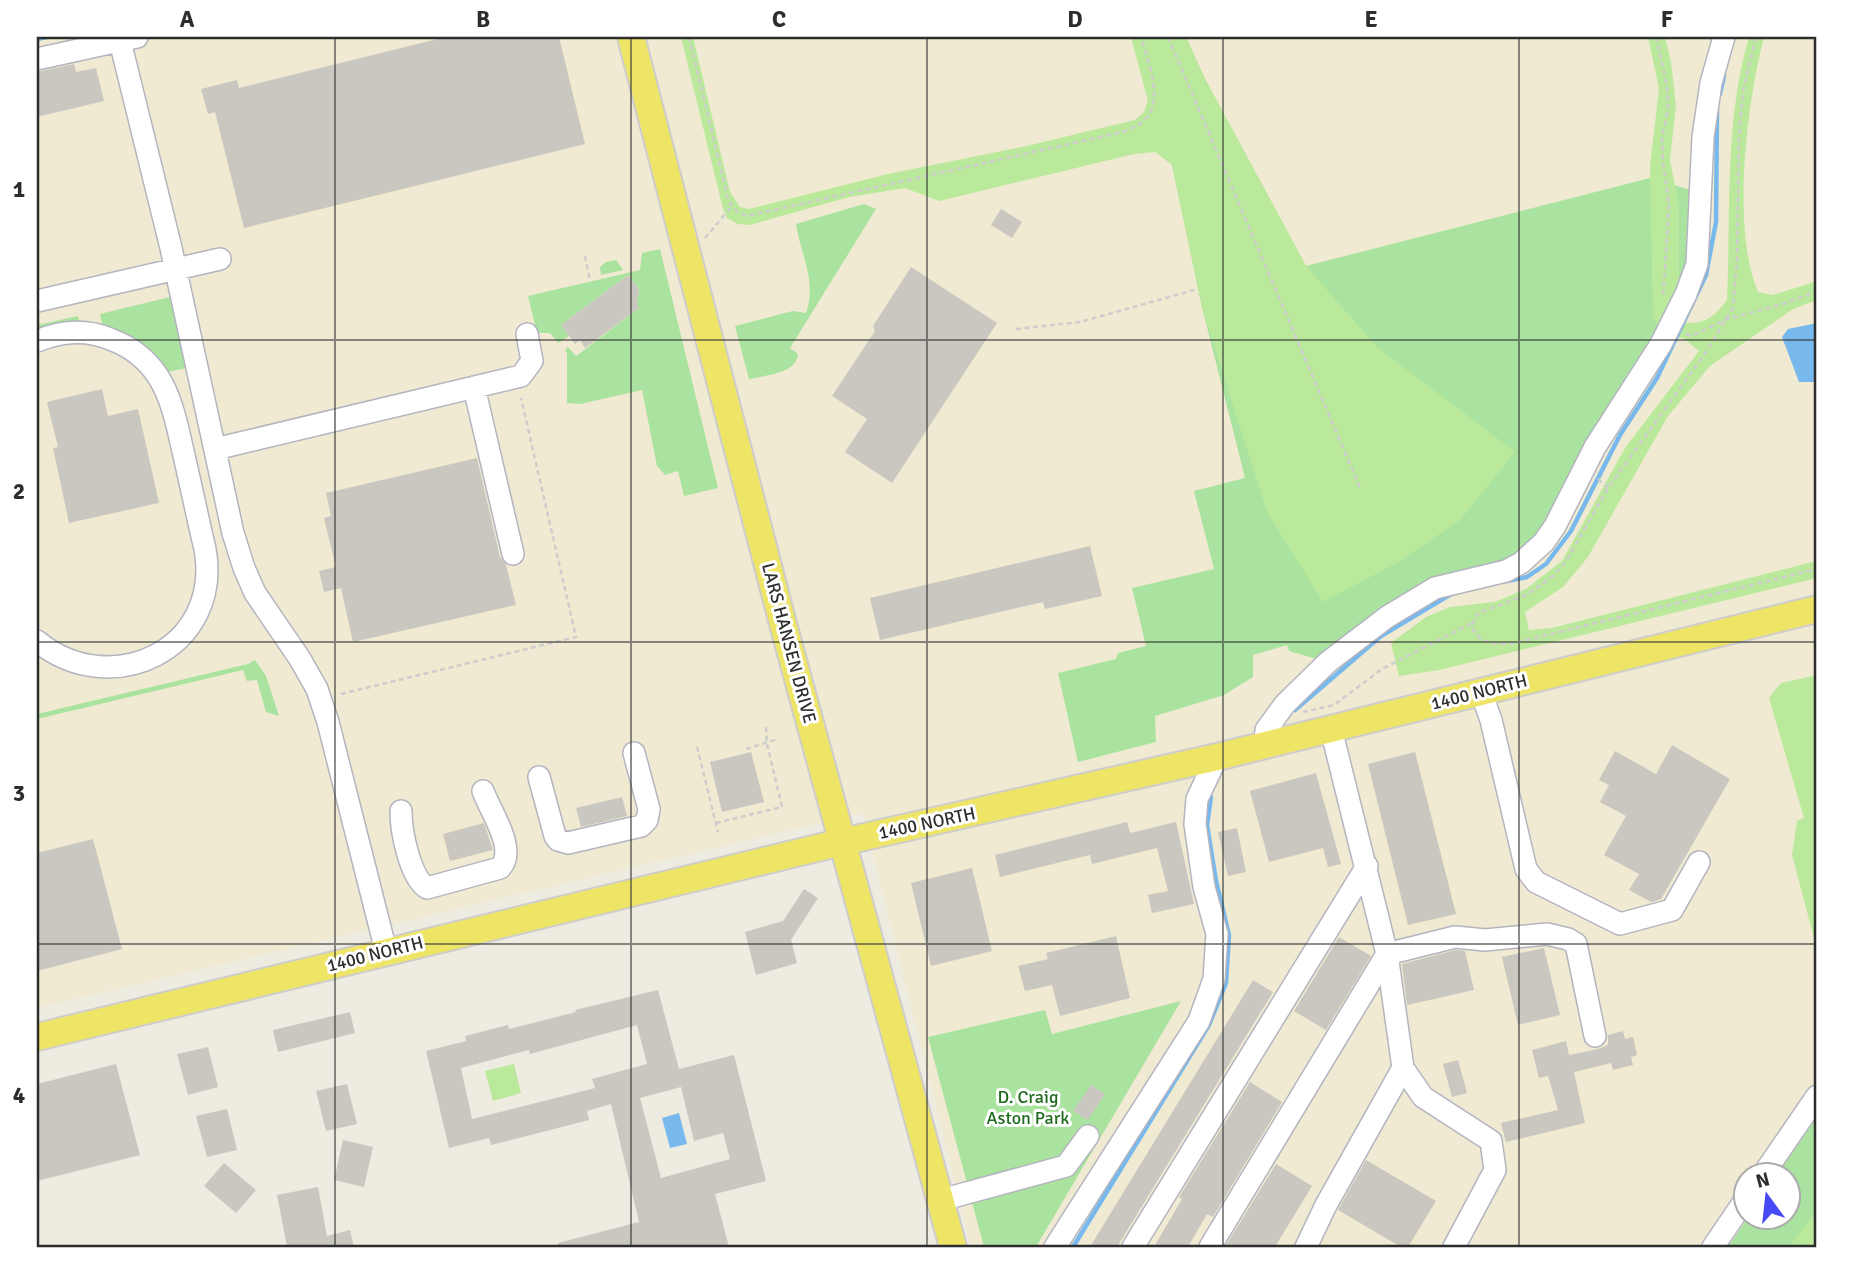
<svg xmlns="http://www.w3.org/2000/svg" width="1854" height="1284" viewBox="0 0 1854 1284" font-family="Signika,sans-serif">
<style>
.education{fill:#efead1;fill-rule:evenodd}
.green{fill:#aae39f}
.pitch{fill:#bbe99b}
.water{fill:#77b9ec}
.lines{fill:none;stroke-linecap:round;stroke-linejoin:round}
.stream{stroke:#77b9ec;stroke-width:4.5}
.building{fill:#cac7c0;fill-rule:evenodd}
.minor-casing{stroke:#b4b4c0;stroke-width:24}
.major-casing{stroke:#cdcdcd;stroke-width:30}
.path{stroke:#cdcdcd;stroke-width:2.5;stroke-dasharray:5 3.5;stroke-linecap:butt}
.minor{stroke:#fff;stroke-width:21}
.major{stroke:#eee566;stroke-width:26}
.grid{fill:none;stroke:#2d2d2d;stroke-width:2;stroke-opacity:0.55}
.labels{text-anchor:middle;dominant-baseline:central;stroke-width:6;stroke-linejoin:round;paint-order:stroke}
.street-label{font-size:18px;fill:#2d2d2d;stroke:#fff}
.park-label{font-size:18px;fill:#206b1d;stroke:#fff}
.neatline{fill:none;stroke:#2d2d2d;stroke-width:2.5}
.grid-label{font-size:23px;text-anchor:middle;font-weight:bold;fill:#2d2d2d}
</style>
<rect width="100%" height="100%" fill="#eeebe0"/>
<!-- education -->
<path class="education" d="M37,37H1817V1247H971L863,813L37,1008ZM1745,1176H1787V1218H1745Z"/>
<!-- green -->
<path class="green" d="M1186,37L1204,77L1306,266L1650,178L1694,191L1689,274L1558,513L1525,554L1465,575L1320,660L1289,651L1287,645L1253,655V677L1224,695L1155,716L1156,742L1078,762L1058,673L1116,659L1118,653L1146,646L1132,588L1214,569L1194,491L1245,478L1202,307L1172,165Z
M864,204L876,209L790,348L798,354C796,374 766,375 749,379L735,326L793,311L806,313C817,281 801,256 796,224Z
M660,249L718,488L684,496L678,471L665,475L657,466L642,390L580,404L567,403V353L565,351L568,347L576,356L639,308L634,300L638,297L639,289L628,275L561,325L569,336L558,343L550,333H537L528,296L640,270L642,253Z
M616,260L623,270L601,275L600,267L606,262Z
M170,297L187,368L167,372L142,344L103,328L100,314Z
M78,316L80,324L37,334V325Z
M255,660L266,676L279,716L266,712L257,680L247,681L243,670L37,719V714L248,664Z
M1181,1001L1036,1247H984L928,1037L1045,1010L1052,1034Z
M1817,1117V1247H1728L1748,1218H1787V1176L1777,1175Z"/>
<!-- pitch -->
<path class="pitch" d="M681,37H693L730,192L740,207L749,209L888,174L1022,147L1135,120L1144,112L1148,101L1131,37H1186L1204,77L1306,266L1378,348L1515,452L1460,520L1400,561L1323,602L1267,512L1202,307L1172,165L1155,152L1134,154L939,201L905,188L849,197L750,225L738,224L727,218L723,209Z
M1648,37H1665L1671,62L1676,105L1670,160L1679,207V309L1682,322C1703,326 1715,317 1727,300C1731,212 1724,122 1749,37H1764C1747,103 1731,229 1758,292L1773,295L1817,281V300L1793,309L1710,366L1668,416L1588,557L1563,587L1525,612L1529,630L1552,628L1817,561V578L1439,670L1399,676L1391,643L1426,617L1450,607L1495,602L1526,589L1562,561L1625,448L1699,351L1683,338L1663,335L1653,318L1650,166L1659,88Z
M1817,675V949L1792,855L1797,821L1804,818L1769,698L1781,683Z
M514,1064L521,1093L493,1101L485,1071Z
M1817,1210V1247H1789Z"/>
<!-- water -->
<path class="water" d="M1817,323V378L1815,382H1799L1782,337L1788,329Z
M679,1113L687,1144L670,1148L662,1118Z"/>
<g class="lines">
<!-- stream -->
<path class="stream" d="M37,39L47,37
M1720,94L1724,76
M1507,581L1527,577L1546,564L1571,531L1620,435L1657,378L1706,275L1716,222L1717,110
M1295,710L1381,636L1451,594
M1073,1247L1209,1025L1226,983L1229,935L1216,881L1207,825L1211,797"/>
</g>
<!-- building -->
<path class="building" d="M446,37H559L585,144L244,228L215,112L208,114L201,89L237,80L239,88Z
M74,64L76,72L96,68L104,101L37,117V72Z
M1001,209L1022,222L1012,238L991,225Z
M911,267L997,323L892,483L845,452L867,419L832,396L875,331L873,326Z
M628,275L639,289L637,304L639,308L585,348L580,340L575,344L561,325Z
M102,389L108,416L138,409L159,503L69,523L53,448L58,447L47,402Z
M477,458L500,557L506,565L516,605L353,642L341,588L324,592L319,571L336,567L324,518L331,516L326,493Z
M1090,546L1102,596L1045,609L1043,602L880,640L870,598Z
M1672,745L1730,779L1661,899L1651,902L1629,890L1639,874L1604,855L1626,816L1600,802L1609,785L1599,780L1615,751L1656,774Z
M751,752L764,802L722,812L710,762Z
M1415,752L1456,914L1408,925L1368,764Z
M1316,773L1341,864L1328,867L1323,848L1269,862L1250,791Z
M622,797L627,816L581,827L576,808Z
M1127,822L1130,833L1176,822L1194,904L1152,913L1148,895L1168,891L1157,848L1092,864L1090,855L1000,877L995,855Z
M484,823L493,850L450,861L443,834Z
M1237,828L1246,872L1228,876L1218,832Z
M93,839L122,949L37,971V853Z
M972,868L992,951L931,966L911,883Z
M804,889L818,898L791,940L797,963L756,975L745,932L783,921Z
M1116,936L1130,998L1060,1016L1052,985L1025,991L1018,966L1048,959L1046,953Z
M1339,937L1371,956L1326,1030L1294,1011Z
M1544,948L1560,1015L1518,1025L1502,957Z
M1456,950L1465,951L1474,990L1407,1005L1402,964Z
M1253,980L1273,992L1117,1247H1090Z
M658,990L679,1069L734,1055L766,1181L715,1194L729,1247H558V1243L639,1222L611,1104L587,1111L589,1120L491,1145L489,1138L449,1148L426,1051L466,1041L465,1036L508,1025L509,1029L576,1012L575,1010ZM637,1025L647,1064L592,1079L595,1088L472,1119L461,1068L529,1050L530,1054ZM681,1087L694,1141L723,1133L730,1159L661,1178L640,1098Z
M350,1012L355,1033L278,1052L273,1030Z
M1623,1031L1625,1039L1633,1037L1637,1055L1631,1057L1633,1065L1613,1070L1611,1063L1574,1072L1585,1123L1506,1142L1501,1123L1558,1110L1548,1076L1539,1078L1532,1050L1566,1041L1569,1055L1598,1049L1608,1045V1035Z
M208,1047L218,1087L188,1095L177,1054Z
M1458,1060L1467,1093L1452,1097L1443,1064Z
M116,1064L140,1155L37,1181V1084Z
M1250,1082L1282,1102L1213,1217L1207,1214L1188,1247H1154L1182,1199L1179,1197Z
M347,1084L357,1124L326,1131L316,1091Z
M1091,1085L1105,1094L1088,1120L1073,1111Z
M227,1109L237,1150L207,1157L196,1116Z
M343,1140L373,1147L364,1187L334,1180Z
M1366,1160L1436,1201L1408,1247H1401L1338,1210Z
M224,1163L256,1190L236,1213L204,1186Z
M1276,1164L1312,1186L1275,1247H1225Z
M318,1187L327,1236L350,1230L354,1247H287L277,1195Z"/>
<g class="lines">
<defs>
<path id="minor" d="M119,37L171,248L233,533L244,568L255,593L300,659L317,689L328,722L386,951
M37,59L137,37
M37,301L220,259
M37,341C61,331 86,329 110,339C167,360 173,408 185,460C192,490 198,520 205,549C223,649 111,702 37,641
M474,387L513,554
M215,449L521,376L532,361L527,334
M1481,692L1491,720L1526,869L1536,882L1620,924L1672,910L1699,862
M1265,745L1266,730L1285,704L1328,662L1387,617L1435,588L1506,571L1521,563L1544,542L1555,526L1595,447L1661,344L1686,294L1697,264L1703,137L1711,83L1724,37
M539,777L555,836L558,840L568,843L641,826L647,820L649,809L634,753
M401,811C401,832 410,877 427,888L500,868C518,850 490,811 483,791
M1403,1068L1423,1097L1491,1141L1495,1170L1454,1247
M1762,1176L1817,1096
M941,1200L1066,1166L1088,1136
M1055,1247L1199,1021L1214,979L1217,934L1204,887L1195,824L1197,799L1217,757
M1133,1247L1367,866
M1210,1247L1387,954L1455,937L1485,940L1547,934L1568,939L1576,944L1595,1036
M1306,1247L1326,1205L1403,1068L1387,954L1331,729
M1713,1247L1745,1200"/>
<path id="major" d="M631,37L783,624L953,1247
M37,1037L842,842L1217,757L1817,609"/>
</defs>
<!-- minor casing -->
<use href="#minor" class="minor-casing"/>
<!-- major casing -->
<use href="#major" class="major-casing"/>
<!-- path -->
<path class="path" d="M689,37L729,202L738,212L747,216L1123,132C1133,128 1145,123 1150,113C1161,92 1147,58 1141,37
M1168,37L1361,490
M1656,37L1667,87L1668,109L1662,137L1663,162L1669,206L1663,297
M1756,37L1743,91L1739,138L1737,259L1733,308L1706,352L1608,488L1565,563L1553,576L1528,594L1479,613L1474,618L1473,629C1481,645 1498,645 1514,643L1817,569
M705,238L732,206
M585,256L590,280
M1016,329L1080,322L1194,290
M1686,334L1691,336L1727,319L1783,304L1817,291
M1598,479L1608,488
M341,694L576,637L521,398
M1303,712L1334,705L1382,669L1472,623
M697,747L718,832
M746,749L778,739
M716,823L782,807L767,744L766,727"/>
<!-- minor -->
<use href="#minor" class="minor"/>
<!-- major -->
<use href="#major" class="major"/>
</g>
<!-- grid -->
<path class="grid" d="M335,37V1247M631,37V1247M927,37V1247M1223,37V1247M1519,37V1247M37,340H1817M37,642H1817M37,944H1817"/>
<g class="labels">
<!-- street labels -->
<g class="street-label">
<text transform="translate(789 643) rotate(75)">LARS HANSEN DRIVE</text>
<text transform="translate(1479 692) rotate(-14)">1400 NORTH</text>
<text transform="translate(927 823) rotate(-12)">1400 NORTH</text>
<text transform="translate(375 954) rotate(-14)">1400 NORTH</text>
</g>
<!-- park labels -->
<g class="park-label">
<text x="1028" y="1097">D. Craig<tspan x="1028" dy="21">Aston Park</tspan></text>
</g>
</g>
<!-- border -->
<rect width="1854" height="1284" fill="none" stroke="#ffffff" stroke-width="77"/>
<!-- north arrow -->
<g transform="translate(1767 1196) rotate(345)"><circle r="33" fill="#ffffff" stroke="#ababab" stroke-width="2"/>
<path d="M0-5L12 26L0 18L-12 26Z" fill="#4649f6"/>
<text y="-10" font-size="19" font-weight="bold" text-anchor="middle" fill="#2d2d2d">N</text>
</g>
<rect x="38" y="38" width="1777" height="1208" class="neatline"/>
<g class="grid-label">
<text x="187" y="27">A</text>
<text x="483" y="27">B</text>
<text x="779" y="27">C</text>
<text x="1075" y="27">D</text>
<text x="1371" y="27">E</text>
<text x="1667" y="27">F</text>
<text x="19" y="197">1</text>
<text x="19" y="499">2</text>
<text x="19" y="801">3</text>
<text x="19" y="1103">4</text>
</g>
</svg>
